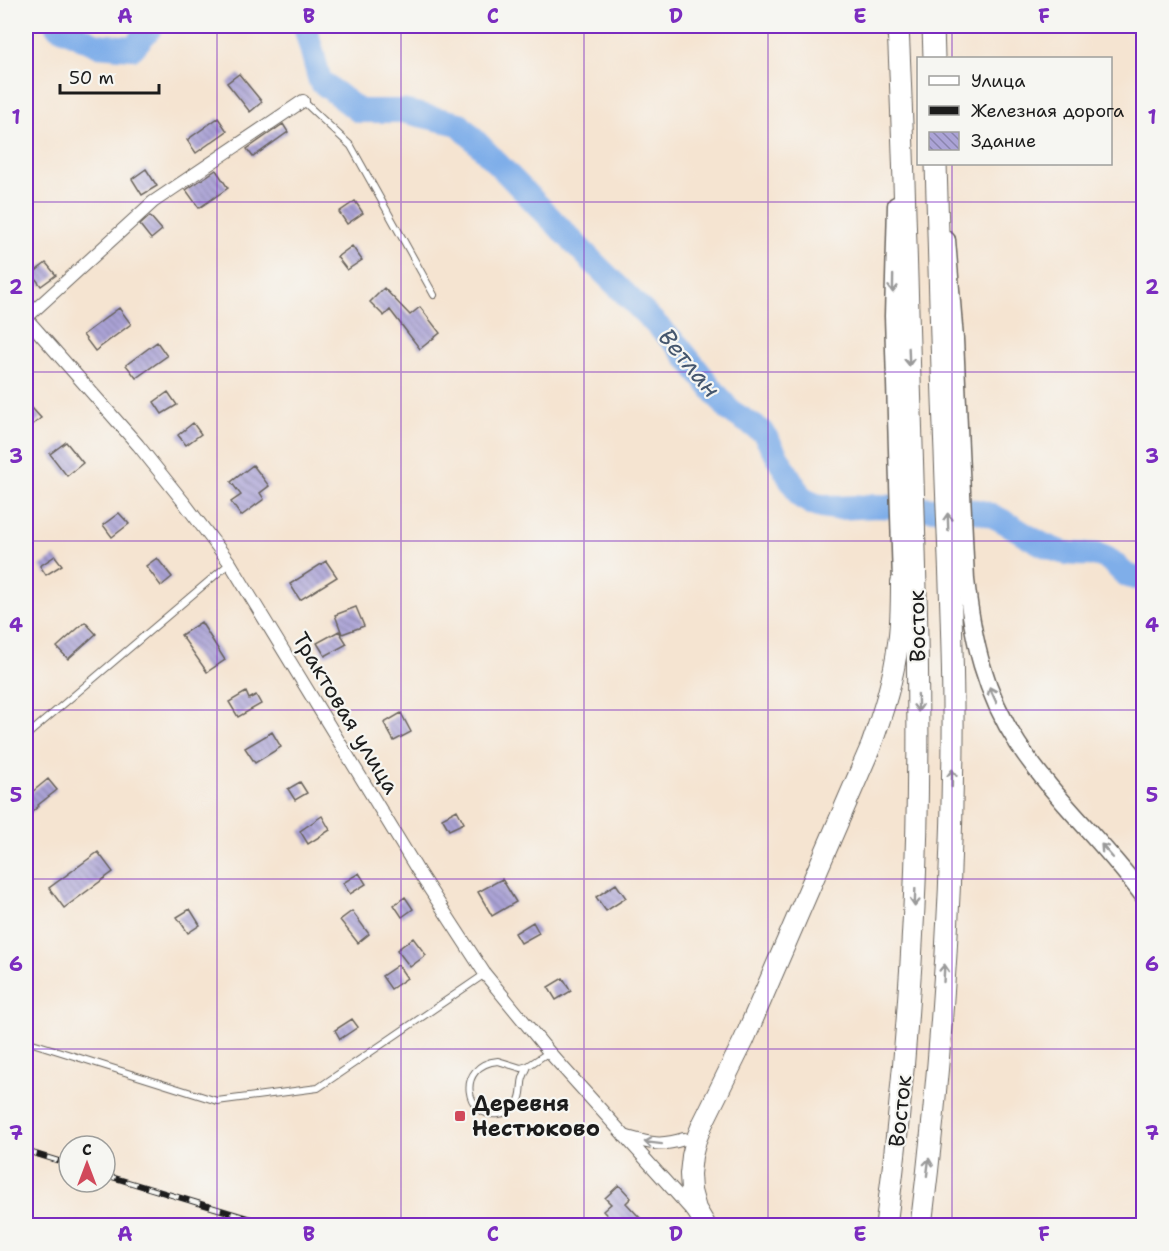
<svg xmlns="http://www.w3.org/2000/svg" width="1169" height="1251" viewBox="0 0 1169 1251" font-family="'Shantell Sans',sans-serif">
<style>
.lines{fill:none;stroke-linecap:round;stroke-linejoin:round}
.river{stroke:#7faee9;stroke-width:24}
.building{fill:url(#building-back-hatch)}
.service-casing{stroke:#68625b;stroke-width:8}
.minor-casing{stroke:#68625b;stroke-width:14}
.secondary-casing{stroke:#68625b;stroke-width:19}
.trunk-casing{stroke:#68625b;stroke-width:22}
.motorway-casing{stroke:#68625b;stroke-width:23}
.service{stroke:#fff;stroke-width:6}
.minor{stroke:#fff;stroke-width:12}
.secondary{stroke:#fff;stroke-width:16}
.trunk{stroke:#fff;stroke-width:20}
.motorway{stroke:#fff;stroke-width:21}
.rail-casing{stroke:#1c1c1c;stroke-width:6}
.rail{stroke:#f6f6f2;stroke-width:4;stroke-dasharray:11;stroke-linecap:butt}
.oneway{stroke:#999}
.grid{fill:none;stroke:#7b2cbf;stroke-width:1.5;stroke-opacity:0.55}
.poi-dot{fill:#d1495b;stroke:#f6f6f2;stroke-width:2}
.labels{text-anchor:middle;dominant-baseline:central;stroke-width:4.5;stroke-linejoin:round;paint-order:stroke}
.street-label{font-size:22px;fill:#1c1c1c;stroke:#f6f6f2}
.poi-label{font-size:22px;font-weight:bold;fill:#1c1c1c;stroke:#f6f6f2;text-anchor:start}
.water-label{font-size:24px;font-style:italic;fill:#44566e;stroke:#f6f6f2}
.neatline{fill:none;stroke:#7b2cbf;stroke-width:2}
.grid-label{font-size:20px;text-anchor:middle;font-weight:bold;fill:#7b2cbf}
</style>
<defs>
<pattern id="building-back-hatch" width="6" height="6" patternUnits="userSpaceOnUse" patternTransform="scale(1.5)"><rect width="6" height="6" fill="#aba3d6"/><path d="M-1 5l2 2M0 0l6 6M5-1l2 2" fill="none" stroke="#8a84ad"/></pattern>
</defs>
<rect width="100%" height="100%" fill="#f6f6f2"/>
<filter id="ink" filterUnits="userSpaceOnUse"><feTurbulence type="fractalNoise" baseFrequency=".0167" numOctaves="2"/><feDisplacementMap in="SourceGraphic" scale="12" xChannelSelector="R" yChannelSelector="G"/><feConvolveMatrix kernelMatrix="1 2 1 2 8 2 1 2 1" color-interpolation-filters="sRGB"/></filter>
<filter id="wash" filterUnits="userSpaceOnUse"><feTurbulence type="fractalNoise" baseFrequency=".008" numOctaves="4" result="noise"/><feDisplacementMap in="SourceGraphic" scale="24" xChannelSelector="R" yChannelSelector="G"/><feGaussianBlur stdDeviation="1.35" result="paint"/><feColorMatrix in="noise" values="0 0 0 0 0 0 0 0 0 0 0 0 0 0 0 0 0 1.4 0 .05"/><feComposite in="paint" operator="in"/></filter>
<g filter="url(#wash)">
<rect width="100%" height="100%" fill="#f5e4d1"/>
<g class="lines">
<!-- river -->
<path class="river" d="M57,26L97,45L133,48L152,26
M305,26L320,81L359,111H402L459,124L592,261L678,346L729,410L763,432L801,497L815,505L836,508L877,506L977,511C1005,517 1025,538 1051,548C1059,552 1069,554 1078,554C1086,555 1093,553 1101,556C1121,562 1118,580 1144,578"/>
</g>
<g id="blocks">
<!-- building -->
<path class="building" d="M239,74L262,102L250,112L227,83Z
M218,118L227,131L196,153L187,140Z
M283,124L288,132L253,157L247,149Z
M146,169L157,186L142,195L132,179Z
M216,170L228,188L199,208L186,190Z
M355,201L363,213L347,224L339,212Z
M150,216L162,230L151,239L140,225Z
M352,246L362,260L347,270L337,257Z
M46,263L56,275L41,286L32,274Z
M384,288L410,315L420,307L440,333L420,349L390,310L384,316L370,302Z
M119,308L131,324L95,351L83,335Z
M157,342L167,356L136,378L126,365Z
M168,392L177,405L162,414L154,402Z
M32,408L41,418L26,430V413Z
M193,423L201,434L186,445L178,435Z
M66,442L83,463L67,476L50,454Z
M253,465L269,486L260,493L264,499L241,516L231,502L241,495L231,482Z
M119,513L129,524L112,537L103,525Z
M55,556L62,565L46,575L40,566Z
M157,558L172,577L161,586L146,566Z
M326,561L337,577L300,600L290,584Z
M356,607L364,626L342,634L335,615Z
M85,622L96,634L68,659L57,647Z
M201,622L225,660L207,672L181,635Z
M339,631L347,644L325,656L317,643Z
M246,692L249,699L256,695L261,704L238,717L229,702Z
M401,713L411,732L394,741L384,723Z
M272,732L281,747L255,763L245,748Z
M48,779L57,790L38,805L39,806L26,817V797Z
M300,782L307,793L295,800L288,789Z
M457,810L464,823L449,830L442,818Z
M322,816L330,830L308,844L300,831Z
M98,852L113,872L64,908L49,888Z
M359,873L366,884L350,894L343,883Z
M502,879L516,902L492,916L478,892Z
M616,884L626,898L606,911L596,897Z
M405,897L413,909L402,917L394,905Z
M190,909L200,925L188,933L177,917Z
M352,911L369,934L358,943L340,920Z
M533,922L539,933L521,943L515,933Z
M413,938L426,955L410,967L397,950Z
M398,965L407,978L391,989L382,976Z
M563,978L571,991L556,1000L548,987Z
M352,1019L358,1027L340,1039L335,1030Z
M619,1185L631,1198L626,1203L642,1220L636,1226H617L603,1211L611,1204L605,1198Z"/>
</g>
</g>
<g filter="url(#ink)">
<use href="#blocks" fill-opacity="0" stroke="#68625b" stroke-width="1.5"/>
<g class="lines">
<defs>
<path id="service" d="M303,101L351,146L434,295
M26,736L230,563
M26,1041L217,1101L318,1088L485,974
M498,1061L521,1068L528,1066C526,1072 522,1077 522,1084C521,1090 522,1096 518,1102C514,1108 507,1113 499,1114C465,1119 455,1065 498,1061Z
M528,1066L549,1052"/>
<path id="minor" d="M26,318L138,445L182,500L230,563L418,871L485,974L549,1052L694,1213
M26,318L153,202L303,101
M624,1136C649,1143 659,1147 684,1139"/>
<path id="secondary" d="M896,205L893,316L901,582
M947,240L955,339L966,580C973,640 984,692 1018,744C1054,799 1106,844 1144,897"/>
<path id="trunk" d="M706,1226L696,1209L691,1191L690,1174L692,1156L696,1140L702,1125L744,1040L871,746C883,712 894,678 898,643C901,623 901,602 901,582"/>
<path id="motorway" d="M933,26L934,58
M886,1226C900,1119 909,1014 914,907C922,742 916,577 911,412C907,283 904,154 898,26
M921,1226C941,1065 952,903 953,740C954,644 948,548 945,452C941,356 939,260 936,164"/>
</defs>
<!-- service casing -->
<use href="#service" class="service-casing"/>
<!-- minor casing -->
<use href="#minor" class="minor-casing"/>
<!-- secondary casing -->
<use href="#secondary" class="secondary-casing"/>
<!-- trunk casing -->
<use href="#trunk" class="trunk-casing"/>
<!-- motorway casing -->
<use href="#motorway" class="motorway-casing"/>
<!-- service -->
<use href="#service" class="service"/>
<!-- minor -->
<use href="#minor" class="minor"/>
<!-- secondary -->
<use href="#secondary" class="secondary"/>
<!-- trunk -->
<use href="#trunk" class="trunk"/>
<!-- motorway -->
<use href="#motorway" class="motorway"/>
<defs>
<path id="rail" d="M26,1151L69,1164
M105,1175L274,1226"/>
</defs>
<!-- rail casing -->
<use href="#rail" class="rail-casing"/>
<!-- rail -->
<use href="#rail" class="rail"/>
</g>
<!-- one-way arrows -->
<defs><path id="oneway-shaft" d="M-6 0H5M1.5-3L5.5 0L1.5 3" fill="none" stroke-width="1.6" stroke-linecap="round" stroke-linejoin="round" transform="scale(1.5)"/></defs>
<g class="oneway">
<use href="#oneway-shaft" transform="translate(893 284) rotate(91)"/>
<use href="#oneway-shaft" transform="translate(909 357) rotate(88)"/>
<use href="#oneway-shaft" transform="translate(948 522) rotate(-92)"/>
<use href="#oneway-shaft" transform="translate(993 695) rotate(-114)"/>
<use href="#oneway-shaft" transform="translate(918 703) rotate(89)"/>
<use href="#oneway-shaft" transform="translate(952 778) rotate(-89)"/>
<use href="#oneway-shaft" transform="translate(1107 851) rotate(-131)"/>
<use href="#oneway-shaft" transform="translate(915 898) rotate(92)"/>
<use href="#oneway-shaft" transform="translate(944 973) rotate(-87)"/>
<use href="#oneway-shaft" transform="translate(653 1143) rotate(-173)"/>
<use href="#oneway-shaft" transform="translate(928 1167) rotate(-83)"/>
</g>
</g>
<!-- grid -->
<path class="grid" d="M217,26V1226M401,26V1226M584,26V1226M768,26V1226M952,26V58M952,164V1226M26,202H1144M26,372H1144M26,541H1144M26,710H1144M26,879H1144M26,1049H1144"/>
<!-- markers -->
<rect class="poi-dot" x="454" y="1110" width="12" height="12" rx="3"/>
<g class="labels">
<!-- street labels -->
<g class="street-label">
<text transform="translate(917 626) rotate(-91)">Восток</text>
<text transform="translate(346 713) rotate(59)">Трактовая улица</text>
<text transform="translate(900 1111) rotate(-84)">Восток</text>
</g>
<!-- poi labels -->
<g class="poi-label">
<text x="472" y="1103">Деревня<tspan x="472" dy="25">Нестюково</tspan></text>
</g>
<!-- water labels -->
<g class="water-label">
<text transform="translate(689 363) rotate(50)">Ветлан</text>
</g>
</g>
<!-- margin -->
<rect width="1169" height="1251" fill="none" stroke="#f6f6f2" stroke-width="66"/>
<!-- legend -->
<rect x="917" y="57" width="195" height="108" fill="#f6f6f2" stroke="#9f9f9c" stroke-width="1.5"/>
<rect x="929" y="76" width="30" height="9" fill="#ffffff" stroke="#9f9f9c" stroke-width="1.5"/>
<text x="971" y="87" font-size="18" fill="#1c1c1c">Улица</text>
<rect x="929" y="106" width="30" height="9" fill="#1c1c1c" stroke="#9f9f9c" stroke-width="1.5"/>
<text x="971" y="117" font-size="18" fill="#1c1c1c">Железная дорога</text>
<rect x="929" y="132" width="30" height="18" fill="url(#building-back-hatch)" stroke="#9f9f9c" stroke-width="1.5"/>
<text x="971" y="147" font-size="18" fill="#1c1c1c">Здание</text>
<!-- north arrow -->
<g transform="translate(87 1164)"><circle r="28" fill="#f6f6f2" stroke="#9f9f9c" stroke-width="1.5"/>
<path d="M0-4.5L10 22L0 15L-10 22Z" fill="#d1495b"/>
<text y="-9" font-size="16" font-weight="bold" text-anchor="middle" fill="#1c1c1c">С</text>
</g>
<!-- scale -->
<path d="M60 84v9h99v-9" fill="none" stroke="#1c1c1c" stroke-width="3"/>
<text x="69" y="84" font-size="18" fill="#1c1c1c" stroke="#f6f6f2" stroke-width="4.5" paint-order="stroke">50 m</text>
<rect x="33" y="33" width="1103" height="1185" class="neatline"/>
<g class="grid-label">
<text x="125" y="23">A</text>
<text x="309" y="23">B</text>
<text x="493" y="23">C</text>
<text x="676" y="23">D</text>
<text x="860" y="23">E</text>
<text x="1044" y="23">F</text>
<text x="16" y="124">1</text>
<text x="1152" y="124">1</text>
<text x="16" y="294">2</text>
<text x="1152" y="294">2</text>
<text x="16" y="463">3</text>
<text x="1152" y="463">3</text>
<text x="16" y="632">4</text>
<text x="1152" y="632">4</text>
<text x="16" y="802">5</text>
<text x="1152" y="802">5</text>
<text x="16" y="971">6</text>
<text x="1152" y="971">6</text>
<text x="16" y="1140">7</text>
<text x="1152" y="1140">7</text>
<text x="125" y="1241">A</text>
<text x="309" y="1241">B</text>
<text x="493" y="1241">C</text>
<text x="676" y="1241">D</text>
<text x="860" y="1241">E</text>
<text x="1044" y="1241">F</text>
</g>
</svg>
